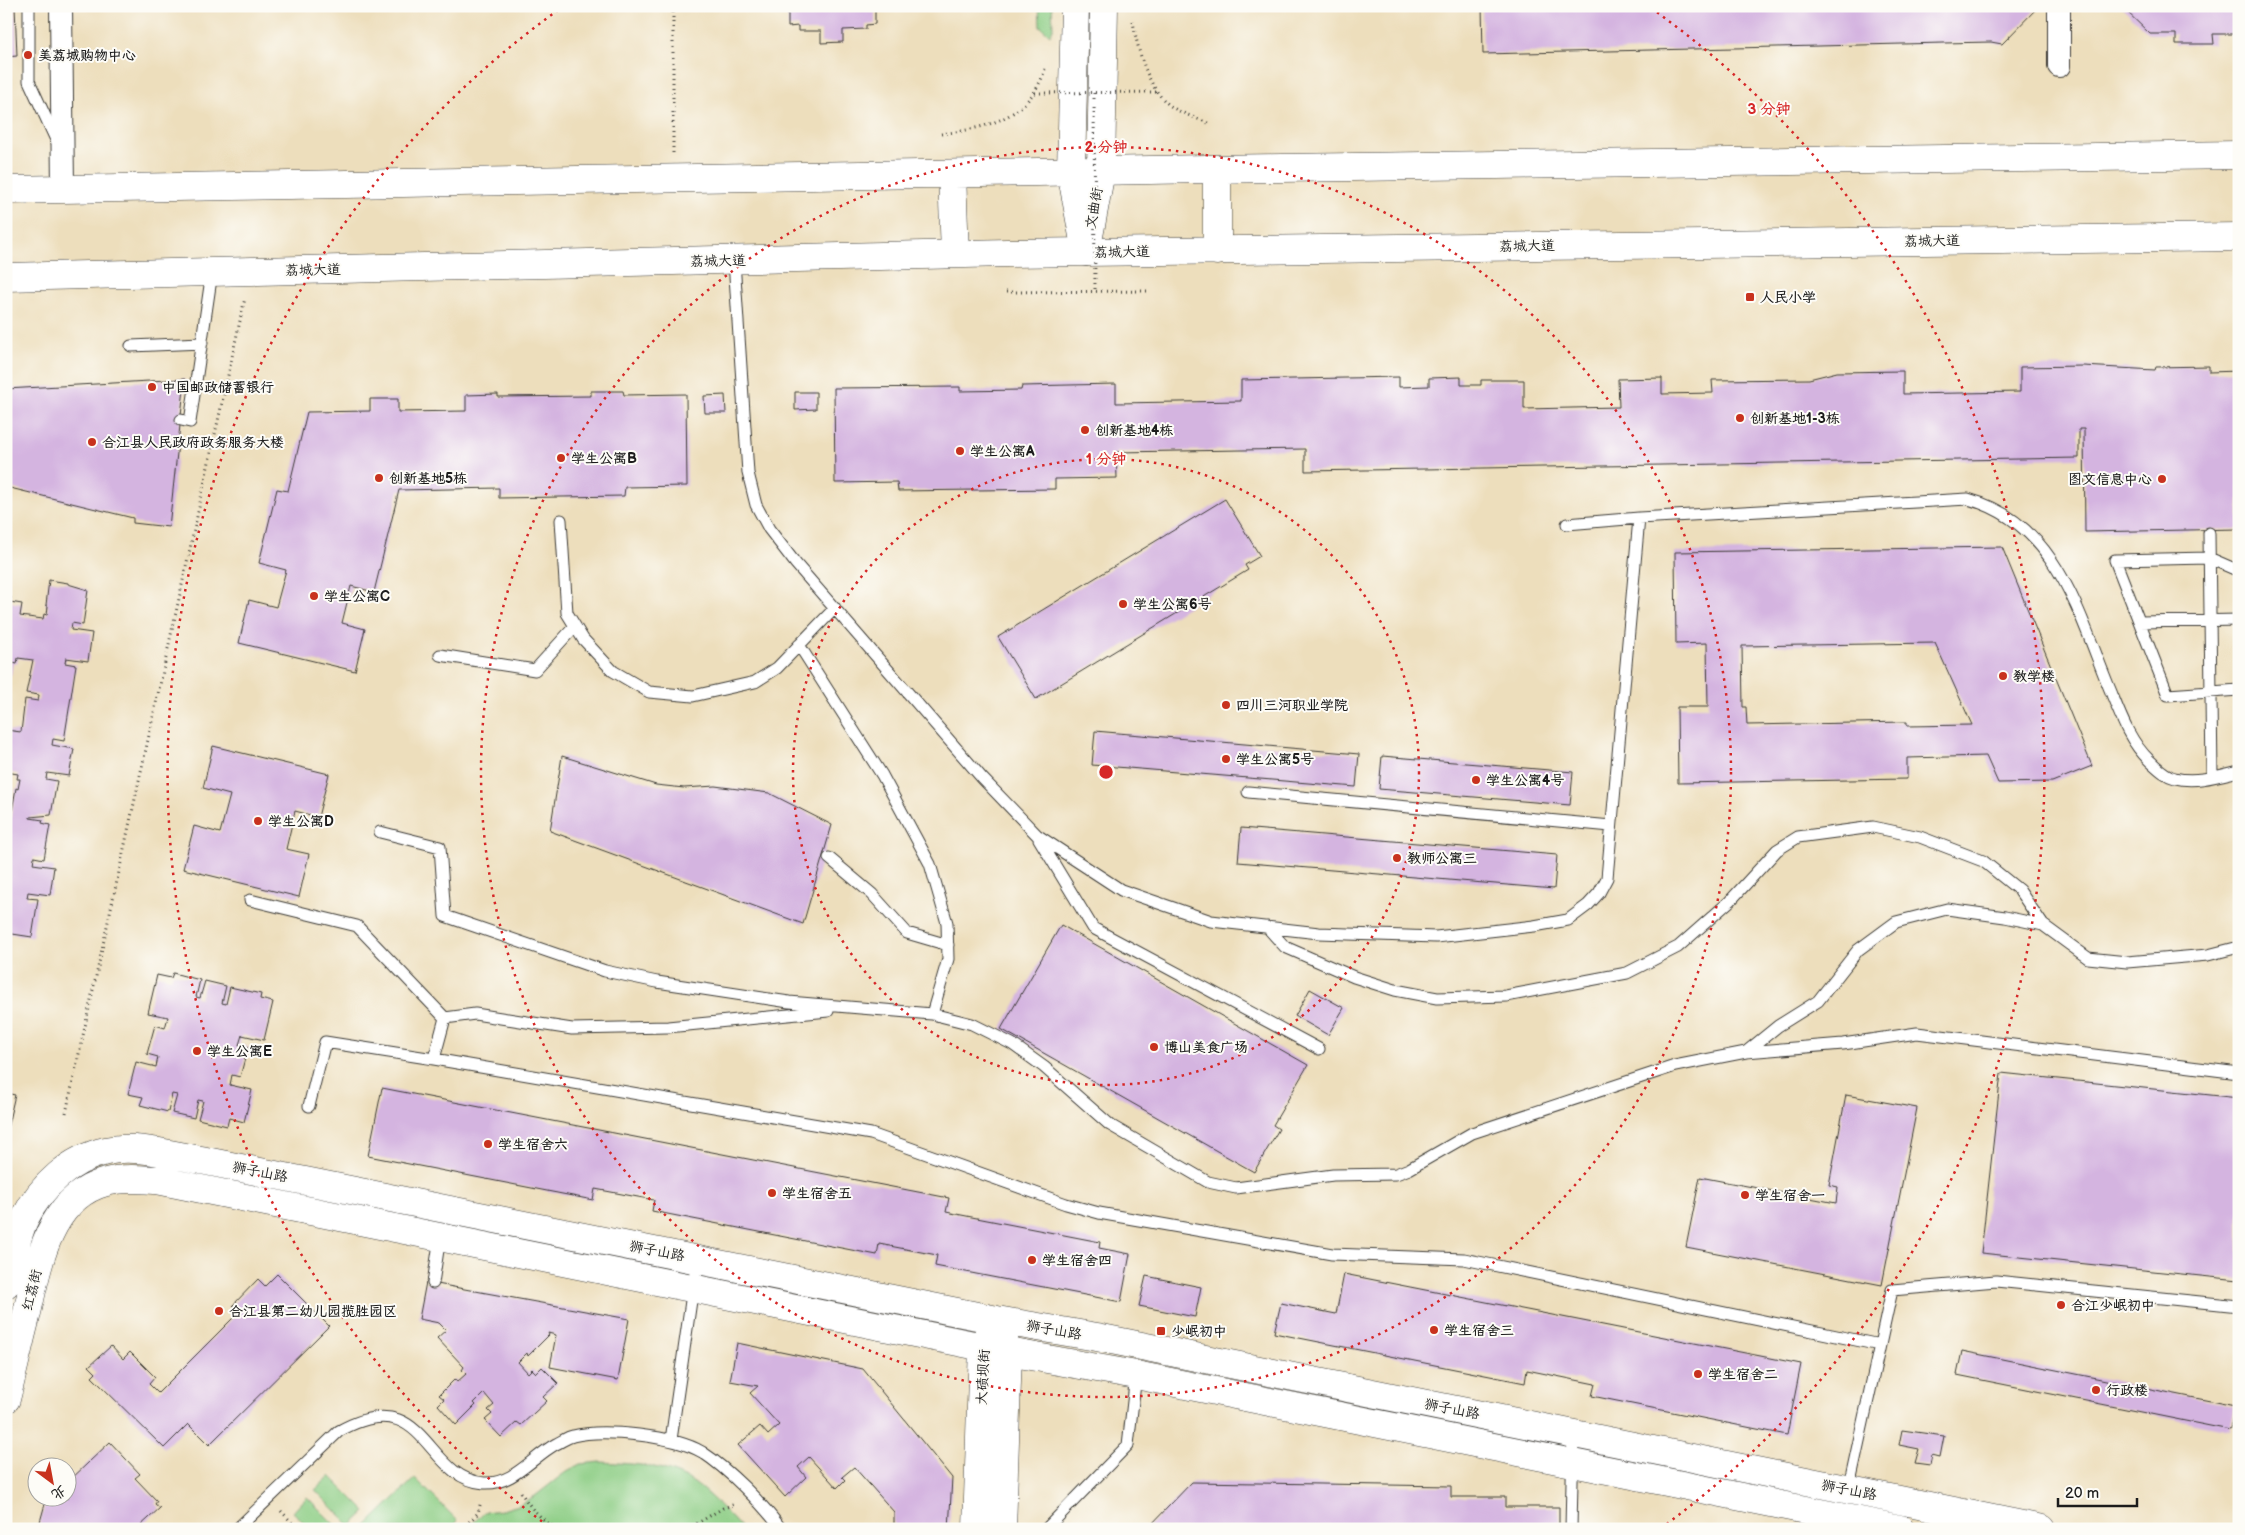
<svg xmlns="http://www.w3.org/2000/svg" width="2245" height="1535" viewBox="0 0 2245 1535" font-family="'Balsamiq Sans','LXGW WenKai TC',sans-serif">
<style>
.green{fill:#8ccd84;stroke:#547450}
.building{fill:#d4b4e0;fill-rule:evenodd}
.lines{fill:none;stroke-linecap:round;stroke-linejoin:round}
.lane-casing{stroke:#3b3934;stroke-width:13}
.street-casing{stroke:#3b3934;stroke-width:24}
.secondary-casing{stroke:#3b3934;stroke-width:29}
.primary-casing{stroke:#3b3934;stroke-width:29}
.path{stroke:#3b3934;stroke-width:3;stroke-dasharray:1 4;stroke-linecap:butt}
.lane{stroke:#fff;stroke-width:11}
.street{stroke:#fff;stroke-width:22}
.secondary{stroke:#fff;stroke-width:28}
.primary{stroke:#fff;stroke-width:28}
.path-bridge{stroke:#3b3934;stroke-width:3;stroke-dasharray:1 4;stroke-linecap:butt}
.ring{fill:none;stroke:#d62828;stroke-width:2.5;stroke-dasharray:2.5 5}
.poi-dot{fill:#c8321e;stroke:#fdfcf7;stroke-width:2}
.labels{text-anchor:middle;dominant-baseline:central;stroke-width:4;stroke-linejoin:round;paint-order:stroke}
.poi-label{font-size:14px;font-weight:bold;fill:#1c1c1c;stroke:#fdfcf7;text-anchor:start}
.street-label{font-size:14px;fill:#1c1c1c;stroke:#fdfcf7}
.centre{fill:#d62828;stroke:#fdfcf7;stroke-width:2.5}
.ring-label{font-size:15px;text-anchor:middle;font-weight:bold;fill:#d62828;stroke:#fdfcf7;stroke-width:4;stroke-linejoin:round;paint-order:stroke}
</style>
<rect width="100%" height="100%" fill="#fdfcf7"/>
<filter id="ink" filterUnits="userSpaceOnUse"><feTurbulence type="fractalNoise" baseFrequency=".02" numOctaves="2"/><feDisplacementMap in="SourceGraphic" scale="10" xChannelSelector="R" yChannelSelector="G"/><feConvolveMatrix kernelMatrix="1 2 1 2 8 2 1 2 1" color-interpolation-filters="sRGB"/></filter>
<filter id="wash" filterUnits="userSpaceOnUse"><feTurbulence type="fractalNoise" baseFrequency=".0096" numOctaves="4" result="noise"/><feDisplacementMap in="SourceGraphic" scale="20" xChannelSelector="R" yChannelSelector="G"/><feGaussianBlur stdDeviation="1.12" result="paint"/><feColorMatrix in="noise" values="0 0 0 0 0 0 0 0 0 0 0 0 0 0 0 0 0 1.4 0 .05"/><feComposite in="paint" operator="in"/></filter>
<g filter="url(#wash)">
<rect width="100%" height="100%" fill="#eddebc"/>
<!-- green -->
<path class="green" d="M1039,6H1052L1053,29L1050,35L1040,26Z
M601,1462C629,1464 659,1464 684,1477C703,1486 727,1513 742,1529H467L484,1512L502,1510L519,1505L535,1496L567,1471L580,1464Z
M330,1476L366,1512L351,1526L315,1490Z
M415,1478L458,1521L450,1529H363Z
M307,1497L339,1529H310L293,1512Z"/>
<g id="blocks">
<!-- building -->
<path class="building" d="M6,6H15L17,56L6,57Z
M775,6H888V8H875V24L866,25V29L843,30V42L821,43V31H798V26L788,27V11H775Z
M1482,6H2039L2002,44L1991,42L1944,43L1483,54Z
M2121,6H2235V34H2213L2214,44H2176V34H2150Z
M2083,366L2155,370L2156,367L2209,366V372L2239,371V529L2085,532L2084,429H2079V458L1305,471V449L1116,452L1117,478L1055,479V489L898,491L897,482L835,483L834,388L960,387V391L1021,390L1022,386L1116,384V403L1241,401V380L1399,377V387L1429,386V378L1461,377V385H1481V380H1524V409L1619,407L1618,379L1662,378V394L1713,393L1712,380L1809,379L1837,372L1903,371V394L2020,392V367Z
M185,379L169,527L133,523V518L6,487V389Z
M591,391H623L624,395L686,394L687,486L625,487L624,496L499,498V488L399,490L374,592L351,586L342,623L365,629L355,671L239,643L249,600L276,607L286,570L259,563L277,489L288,491L307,412L370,411V399H398V412L466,411V395L498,394V397L591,396Z
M795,392H816V409L795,410Z
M725,395L726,413H705L704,396Z
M1225,499L1260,556L1245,565L1248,570L1036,699L998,637Z
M2002,547L2092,766L2052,782L1998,783L1986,756L1907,758V779L1678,783L1677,707H1708L1707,643L1676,644L1675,552ZM1935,643L1972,725L1907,726V722L1747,725L1746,707H1743L1742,646Z
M49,580L68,583V584L88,590L83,625L72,623L71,630L92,633L88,661L66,658L65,663L76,665L64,741L53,739L52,745L74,749L69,776L47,773L46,779L57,781L51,815L30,817V818L43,820L42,823L50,825L44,859L34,857L33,864L54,867L50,895L28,892L27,898L38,899L32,937L6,933V849H9L10,840H7L16,788L18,789L20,779H17L18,774L6,772V730L21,732L25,699L38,701L39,695L26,693L33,660L18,658L17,664L13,663L11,675L6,674V596L11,597L10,602L22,604L20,616L43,619L44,614L47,615L48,606L46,605Z
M1095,731L1359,754L1356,787L1092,765Z
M213,746L329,774L318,817L295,811L286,849L309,854L299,897L183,869L194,826L220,833L230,795L203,788Z
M562,756L656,785L684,788L715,786L769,793L832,825L803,924L550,831Z
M1382,756L1573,772L1570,805L1379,789Z
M1241,828L1557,855L1554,889L1238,862Z
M1061,925L1308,1065L1273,1125L1279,1129L1254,1172L1001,1029Z
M173,973L200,980L196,997L200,998L205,981L226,986L222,1003L226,1004L230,987L261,994L260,999L273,1002L264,1040L242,1035L239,1045L248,1047L240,1077L232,1075L230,1085L252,1090L244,1122L229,1118L227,1126L198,1119L203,1101L198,1100L194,1118L172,1113L177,1095L172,1094L168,1112L140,1105L143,1097L128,1094L136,1062L156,1067L158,1057L147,1054L155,1025L165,1028L168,1017L148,1013L157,975L171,978Z
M1310,989L1344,1008L1328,1035L1295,1016Z
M2001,1073L2239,1098V1280L1981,1253Z
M382,1088L949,1198L946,1212L1100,1242L1099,1248L1130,1254L1121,1302L935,1266L937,1255L879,1244L877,1255L652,1211L654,1200L595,1189L593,1200L368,1156Z
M6,1093L15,1095L7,1129H6Z
M1846,1095L1917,1108L1882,1285L1686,1247L1700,1177L1836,1203L1838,1187L1829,1185Z
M277,1274L329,1326L209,1445L188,1424L164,1448L92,1377L96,1373L89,1366L111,1346L123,1359L130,1352L155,1377L149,1384L158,1393L239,1312L233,1305L258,1279L265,1286Z
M1344,1274L1801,1364L1787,1435L1592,1396L1595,1384L1527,1370L1525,1383L1274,1333L1281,1303L1336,1314Z
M1146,1276L1201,1287L1195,1317L1139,1306Z
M426,1282L629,1319L618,1380L550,1367L556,1335L548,1333L549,1335L528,1356L527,1353L518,1362L528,1373L532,1369L536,1373L542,1367L558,1383L543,1397L547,1401L521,1425L517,1422L501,1437L485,1420L492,1414L488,1410L494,1405L484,1393L474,1403L476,1405L456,1425L438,1405L444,1399L439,1395L455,1379L457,1382L466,1374L462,1370L464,1367L437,1338L446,1330L439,1323L419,1319Z
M737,1343L863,1369L952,1478L949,1529H894V1512L854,1467L842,1477L845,1480L837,1488L809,1457L798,1467L806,1477L785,1497L738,1445L760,1426L768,1435L779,1425L750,1393L758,1386L730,1381Z
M1962,1351L2235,1406L2230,1430L1957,1375Z
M1902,1430L1944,1436L1940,1457L1932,1455L1930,1465L1915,1463L1919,1449L1899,1445Z
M110,1442L140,1474L135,1478L157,1501L155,1504L160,1508L138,1528L137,1527L135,1529H38L45,1504L51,1498H68V1482Z
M1192,1482L1451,1486V1497H1505V1507H1559V1529H1147Z"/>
</g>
</g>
<g filter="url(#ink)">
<use href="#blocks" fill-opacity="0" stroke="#3b3934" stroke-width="1"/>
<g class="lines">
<defs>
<path id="lane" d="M29,6V81L57,142
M734,261L748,473L756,505L769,529L796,564L982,778L1037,835L1121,890L1211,921L1319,933L1436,937L1534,926L1568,920L1588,905L1599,893L1607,878L1639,518L1968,499C2058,523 2079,616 2111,692C2121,717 2130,742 2150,761C2157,767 2165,776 2175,778C2196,783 2218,776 2239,771
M131,346L202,343
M181,420L190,422L212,272
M561,520L567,613L583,639L613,671L649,692L693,696L755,682L777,668L835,608
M1567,524L1639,518
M2209,533L2212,777
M2239,571L2209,558L2115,560L2168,695L2239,690
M2140,622L2239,620
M440,655L535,670L575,626
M1248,792L1611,826
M380,832L440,847L445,916L605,971L657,982L789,1002L932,1014L948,959L947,923L930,864L882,775L799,645
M1039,839L1093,928L1319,1049
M829,858L872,894L907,933L948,945
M250,900L357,926L445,1018
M1267,927L1285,947L1354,977L1395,990L1437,998L1506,996L1627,973L1678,947L1730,901L1777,850L1798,837L1873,827L1920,837L1983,861L2019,890L2043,925L2088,958L2127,962L2208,955L2239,947
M932,1014L972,1024L1012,1044L1044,1067L1110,1125L1208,1182L1236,1188L1333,1175L1396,1174L1409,1169L1472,1133L1675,1066L1746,1052L1843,1044L1917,1033L2239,1073
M1746,1052L1778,1026L1818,1001L1858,950L1896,922L1947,909L2005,917L2043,925
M434,1059L445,1018L475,1014L572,1029L668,1027L828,1011
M309,1106L325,1042L434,1059L871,1134L1066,1204L1099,1213L1332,1254L1464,1259L1880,1345
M433,1283L440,1237
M671,1440L697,1259
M1848,1491L1892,1290L1996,1281L2239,1306
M237,1529L339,1431C427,1382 423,1478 484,1483C513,1485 532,1457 556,1444C561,1442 567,1437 573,1436C603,1428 675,1436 702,1452C728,1469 763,1504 781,1529
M1046,1529L1128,1445L1136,1375
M1571,1529L1573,1434"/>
<path id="street" d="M61,6L63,189
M2059,6V66"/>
<path id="secondary" d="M1075,6L1071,171L1086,252
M1089,236L1101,171L1104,6
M6,1284C12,1263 15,1238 25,1218C41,1186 70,1159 106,1151C136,1144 171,1155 201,1160L997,1320L1097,1337L2042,1529
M6,1399C13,1372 19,1344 26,1317C37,1271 46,1205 97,1185C117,1177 136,1179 157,1180L1008,1352L1136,1375L1900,1529
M977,1529L983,1345L991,1330
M1002,1529L1008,1352L1002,1335"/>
<path id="primary" d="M1217,169V251
M952,174L955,254
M6,190L1206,169L2239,155
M6,277L1007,253L2239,237"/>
</defs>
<!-- lane casing -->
<use href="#lane" class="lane-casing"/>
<!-- street casing -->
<use href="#street" class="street-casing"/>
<!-- secondary casing -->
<use href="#secondary" class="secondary-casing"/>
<!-- primary casing -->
<use href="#primary" class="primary-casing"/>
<!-- path -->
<path class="path" d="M1133,21C1137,48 1148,91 1172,107C1183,114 1196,118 1208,123
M941,134C987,128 1030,118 1045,69
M673,153V6
M1006,292L1151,291
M66,1113L245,298
M521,1492C529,1507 542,1520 557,1529
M281,1511L298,1529
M462,1529L478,1513L481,1501
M688,1529L723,1508L736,1504"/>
<!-- lane -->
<use href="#lane" class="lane"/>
<!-- street -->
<use href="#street" class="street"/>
<!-- secondary -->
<use href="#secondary" class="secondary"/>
<!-- primary -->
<use href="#primary" class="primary"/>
<!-- path-bridge -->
<path class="path-bridge" d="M1035,93L1158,92
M1094,93L1095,291"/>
</g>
</g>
<!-- distance rings -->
<g class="ring">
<circle cx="1106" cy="772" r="313"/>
<circle cx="1106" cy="772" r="625"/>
<path d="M548 1526A938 938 0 0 1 561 8M1651 8A938 938 0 0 1 1664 1526"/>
</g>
<!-- markers -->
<g class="poi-dot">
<circle cx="28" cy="55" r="5"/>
<rect x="1745" y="292" width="10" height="10" rx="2.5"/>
<circle cx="152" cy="387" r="5"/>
<circle cx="1740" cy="418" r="5"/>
<circle cx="1085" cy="430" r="5"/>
<circle cx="92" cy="442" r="5"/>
<circle cx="960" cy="451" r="5"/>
<circle cx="561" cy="458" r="5"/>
<circle cx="379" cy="478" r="5"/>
<circle cx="2162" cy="479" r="5"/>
<circle cx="314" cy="596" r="5"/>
<circle cx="1123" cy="604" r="5"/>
<circle cx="2003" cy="676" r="5"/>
<circle cx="1226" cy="705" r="5"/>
<circle cx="1226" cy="759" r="5"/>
<circle cx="1476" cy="780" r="5"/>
<circle cx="258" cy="821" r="5"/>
<circle cx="1397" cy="858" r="5"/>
<circle cx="1154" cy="1047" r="5"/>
<circle cx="197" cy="1051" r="5"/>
<circle cx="488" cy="1144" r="5"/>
<circle cx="772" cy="1193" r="5"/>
<circle cx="1745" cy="1195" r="5"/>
<circle cx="1032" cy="1260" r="5"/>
<circle cx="2061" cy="1305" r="5"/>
<circle cx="219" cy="1311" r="5"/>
<circle cx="1434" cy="1330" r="5"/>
<rect x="1156" y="1326" width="10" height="10" rx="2.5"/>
<circle cx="1698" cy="1374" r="5"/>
<circle cx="2096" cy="1390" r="5"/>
</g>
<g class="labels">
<!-- poi labels -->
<g class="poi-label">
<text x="38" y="55">美荔城购物中心</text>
<text x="1760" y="297">人民小学</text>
<text x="162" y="387">中国邮政储蓄银行</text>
<text x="1750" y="418">创新基地1-3栋</text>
<text x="1095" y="430">创新基地4栋</text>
<text x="102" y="442">合江县人民政府政务服务大楼</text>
<text x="970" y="451">学生公寓A</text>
<text x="571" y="458">学生公寓B</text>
<text x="389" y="478">创新基地5栋</text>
<text x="2152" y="479" text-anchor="end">图文信息中心</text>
<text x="324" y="596">学生公寓C</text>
<text x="1133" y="604">学生公寓6号</text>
<text x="2013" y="676">教学楼</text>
<text x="1236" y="705">四川三河职业学院</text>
<text x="1236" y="759">学生公寓5号</text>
<text x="1486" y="780">学生公寓4号</text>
<text x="268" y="821">学生公寓D</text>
<text x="1407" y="858">教师公寓三</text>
<text x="1164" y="1047">博山美食广场</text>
<text x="207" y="1051">学生公寓E</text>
<text x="498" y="1144">学生宿舍六</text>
<text x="782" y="1193">学生宿舍五</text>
<text x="1755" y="1195">学生宿舍一</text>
<text x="1042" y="1260">学生宿舍四</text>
<text x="2071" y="1305">合江少岷初中</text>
<text x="229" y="1311">合江县第二幼儿园揽胜园区</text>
<text x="1444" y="1330">学生宿舍三</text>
<text x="1171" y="1331">少岷初中</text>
<text x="1708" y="1374">学生宿舍二</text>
<text x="2106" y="1390">行政楼</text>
</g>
<!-- street labels -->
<g class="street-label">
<text transform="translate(1094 208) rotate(-80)">文曲街</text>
<text transform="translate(1932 241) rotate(-1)">荔城大道</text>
<text transform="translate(1527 246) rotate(-1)">荔城大道</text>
<text transform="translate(1122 252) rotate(-1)">荔城大道</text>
<text transform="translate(718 261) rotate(-1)">荔城大道</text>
<text transform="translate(313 270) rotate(-1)">荔城大道</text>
<text transform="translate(260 1172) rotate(11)">狮子山路</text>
<text transform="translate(657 1251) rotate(11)">狮子山路</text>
<text transform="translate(32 1290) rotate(-76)">红荔街</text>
<text transform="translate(1054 1330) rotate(10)">狮子山路</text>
<text transform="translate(983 1377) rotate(-87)">大碛坝街</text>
<text transform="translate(1452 1409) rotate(11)">狮子山路</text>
<text transform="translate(1849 1490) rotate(11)">狮子山路</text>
</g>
</g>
<circle cx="1106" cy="772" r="8" class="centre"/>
<g class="ring-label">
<text x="1769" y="114">3 分钟</text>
<text x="1106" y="152">2 分钟</text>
<text x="1106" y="464">1 分钟</text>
</g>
<!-- margin -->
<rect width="2245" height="1535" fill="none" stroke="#fdfcf7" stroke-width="25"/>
<!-- north arrow -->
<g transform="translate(52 1482) rotate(148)"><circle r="24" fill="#fdfcf7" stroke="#a3a29f"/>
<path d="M0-4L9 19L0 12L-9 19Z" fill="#c8321e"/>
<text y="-8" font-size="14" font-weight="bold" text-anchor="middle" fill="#1c1c1c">北</text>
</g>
<!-- scale -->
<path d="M2058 1498v8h79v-8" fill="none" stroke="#1c1c1c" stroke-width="2.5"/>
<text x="2065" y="1498" font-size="15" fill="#1c1c1c" stroke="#fdfcf7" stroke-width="4" paint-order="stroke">20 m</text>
</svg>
